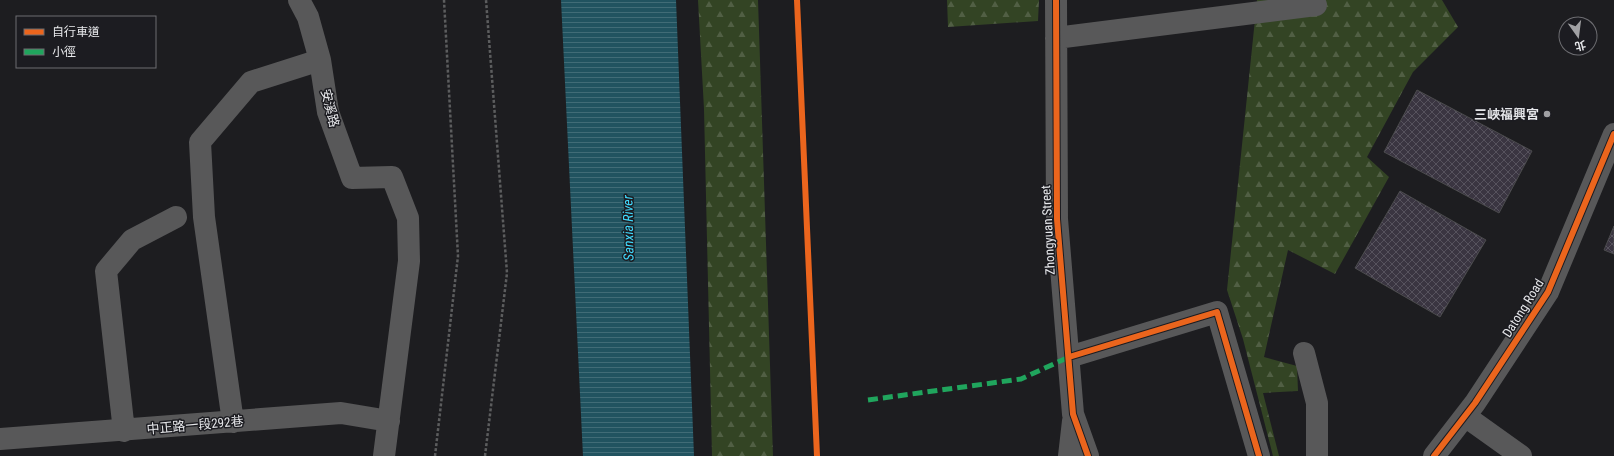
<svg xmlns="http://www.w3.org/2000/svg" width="1614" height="456" viewBox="0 0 1614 456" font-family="'Roboto Condensed','Noto Sans TC',sans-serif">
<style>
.forest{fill:url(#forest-firs)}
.water{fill:url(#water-rules)}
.building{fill:url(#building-cross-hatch);stroke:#4b4b4d}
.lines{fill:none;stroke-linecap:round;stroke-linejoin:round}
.path{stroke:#5c5d5e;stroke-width:2.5;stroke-dasharray:3 2;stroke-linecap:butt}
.minor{stroke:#585859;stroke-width:22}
.quiet{stroke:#20a55d;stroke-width:5;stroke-dasharray:10 5;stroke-linecap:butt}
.cycleway-casing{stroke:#1c1c21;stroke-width:8}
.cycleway{stroke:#eb651d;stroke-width:6}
.poi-dot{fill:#a0a0a3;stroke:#1c1c21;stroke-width:1.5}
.labels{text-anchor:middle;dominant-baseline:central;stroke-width:3;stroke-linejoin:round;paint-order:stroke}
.street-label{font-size:13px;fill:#e6e7ea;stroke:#1c1c21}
.poi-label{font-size:13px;font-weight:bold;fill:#e6e7ea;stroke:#1c1c21;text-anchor:end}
.water-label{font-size:14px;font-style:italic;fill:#40d8fc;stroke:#1c1c21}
</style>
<defs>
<pattern id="forest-firs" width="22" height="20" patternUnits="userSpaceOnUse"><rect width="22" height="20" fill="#334424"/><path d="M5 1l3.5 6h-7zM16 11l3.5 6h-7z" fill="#515f44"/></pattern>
<pattern id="water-rules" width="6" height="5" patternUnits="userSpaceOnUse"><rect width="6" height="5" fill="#215360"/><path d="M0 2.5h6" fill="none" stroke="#416c77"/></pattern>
<pattern id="building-cross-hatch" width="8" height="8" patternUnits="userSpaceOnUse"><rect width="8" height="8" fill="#3a3541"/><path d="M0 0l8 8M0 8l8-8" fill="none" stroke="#56525d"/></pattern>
</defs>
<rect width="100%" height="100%" fill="#1d1d20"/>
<!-- forest -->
<path class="forest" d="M698,0H758L773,456H712L704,109Z
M947,0H1039L1038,21L948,27Z
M1257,0H1442L1458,27L1413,72L1367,157L1389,177L1335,274L1288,250L1264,357L1297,366L1298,391L1263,393L1279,456H1273L1243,339L1227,290Z"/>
<!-- water -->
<path class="water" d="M561,0H676L694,456H583Z"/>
<!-- building -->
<path class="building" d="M1417,90L1532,151L1499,213L1384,152Z
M1400,191L1486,240L1440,317L1355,268Z
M1614,226V254L1604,250Z"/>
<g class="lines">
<!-- path -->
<path class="path" d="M435,456L458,256L444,0
M485,456L507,273L486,0"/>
<!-- minor -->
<path class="minor" d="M299,0L308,17L320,60L328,112L352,178L392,177L408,218L409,261L384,456
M1056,0L1057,219L1073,414L1088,456
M1056,38L1316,5
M1304,353L1317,403V456
M1069,357L1217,312L1259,456
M1465,416L1521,456
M233,422L204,217L200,142L251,82L320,60
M124,431L106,271L132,240L176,217
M0,439L341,413L389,421
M1069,456L1073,421
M1434,456L1475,403L1548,292L1614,134"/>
<!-- quiet -->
<path class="quiet" d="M868,400L1021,379L1069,357"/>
<defs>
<path id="cycleway" d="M797,0L817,456
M1056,0L1057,219L1073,414L1088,456
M1069,357L1217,312L1259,456
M1434,456L1475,403L1548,292L1614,134"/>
</defs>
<!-- cycleway casing -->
<use href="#cycleway" class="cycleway-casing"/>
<!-- cycleway -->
<use href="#cycleway" class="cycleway"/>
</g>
<!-- markers -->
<circle class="poi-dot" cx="1547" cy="114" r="4"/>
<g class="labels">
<!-- street labels -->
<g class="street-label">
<text transform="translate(330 108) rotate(76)">安溪路</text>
<text transform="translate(1048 230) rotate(-93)">Zhongyuan Street</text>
<text transform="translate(1523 308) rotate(-58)">Datong Road</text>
<text transform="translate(195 425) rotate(-5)">中正路一段292巷</text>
</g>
<!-- poi labels -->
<g class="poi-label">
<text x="1539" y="114">三峽福興宮</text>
</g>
<!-- water labels -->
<g class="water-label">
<text transform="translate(628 228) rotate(-91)">Sanxia River</text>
</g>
</g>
<!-- legend -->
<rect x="16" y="16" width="140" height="52" fill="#1c1c21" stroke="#6d6d71"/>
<rect x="24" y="29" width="20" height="6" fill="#eb651d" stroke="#6d6d71"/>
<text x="52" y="36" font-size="12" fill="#e6e7ea">自行車道</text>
<rect x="24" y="49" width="20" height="6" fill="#20a55d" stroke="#6d6d71"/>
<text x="52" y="56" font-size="12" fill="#e6e7ea">小徑</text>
<!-- north arrow -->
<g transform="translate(1578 36) rotate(166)"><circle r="19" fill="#1c1c21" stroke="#6d6d71"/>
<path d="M0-3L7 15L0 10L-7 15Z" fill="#a0a0a3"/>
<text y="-6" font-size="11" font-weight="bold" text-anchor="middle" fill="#e6e7ea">北</text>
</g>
</svg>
